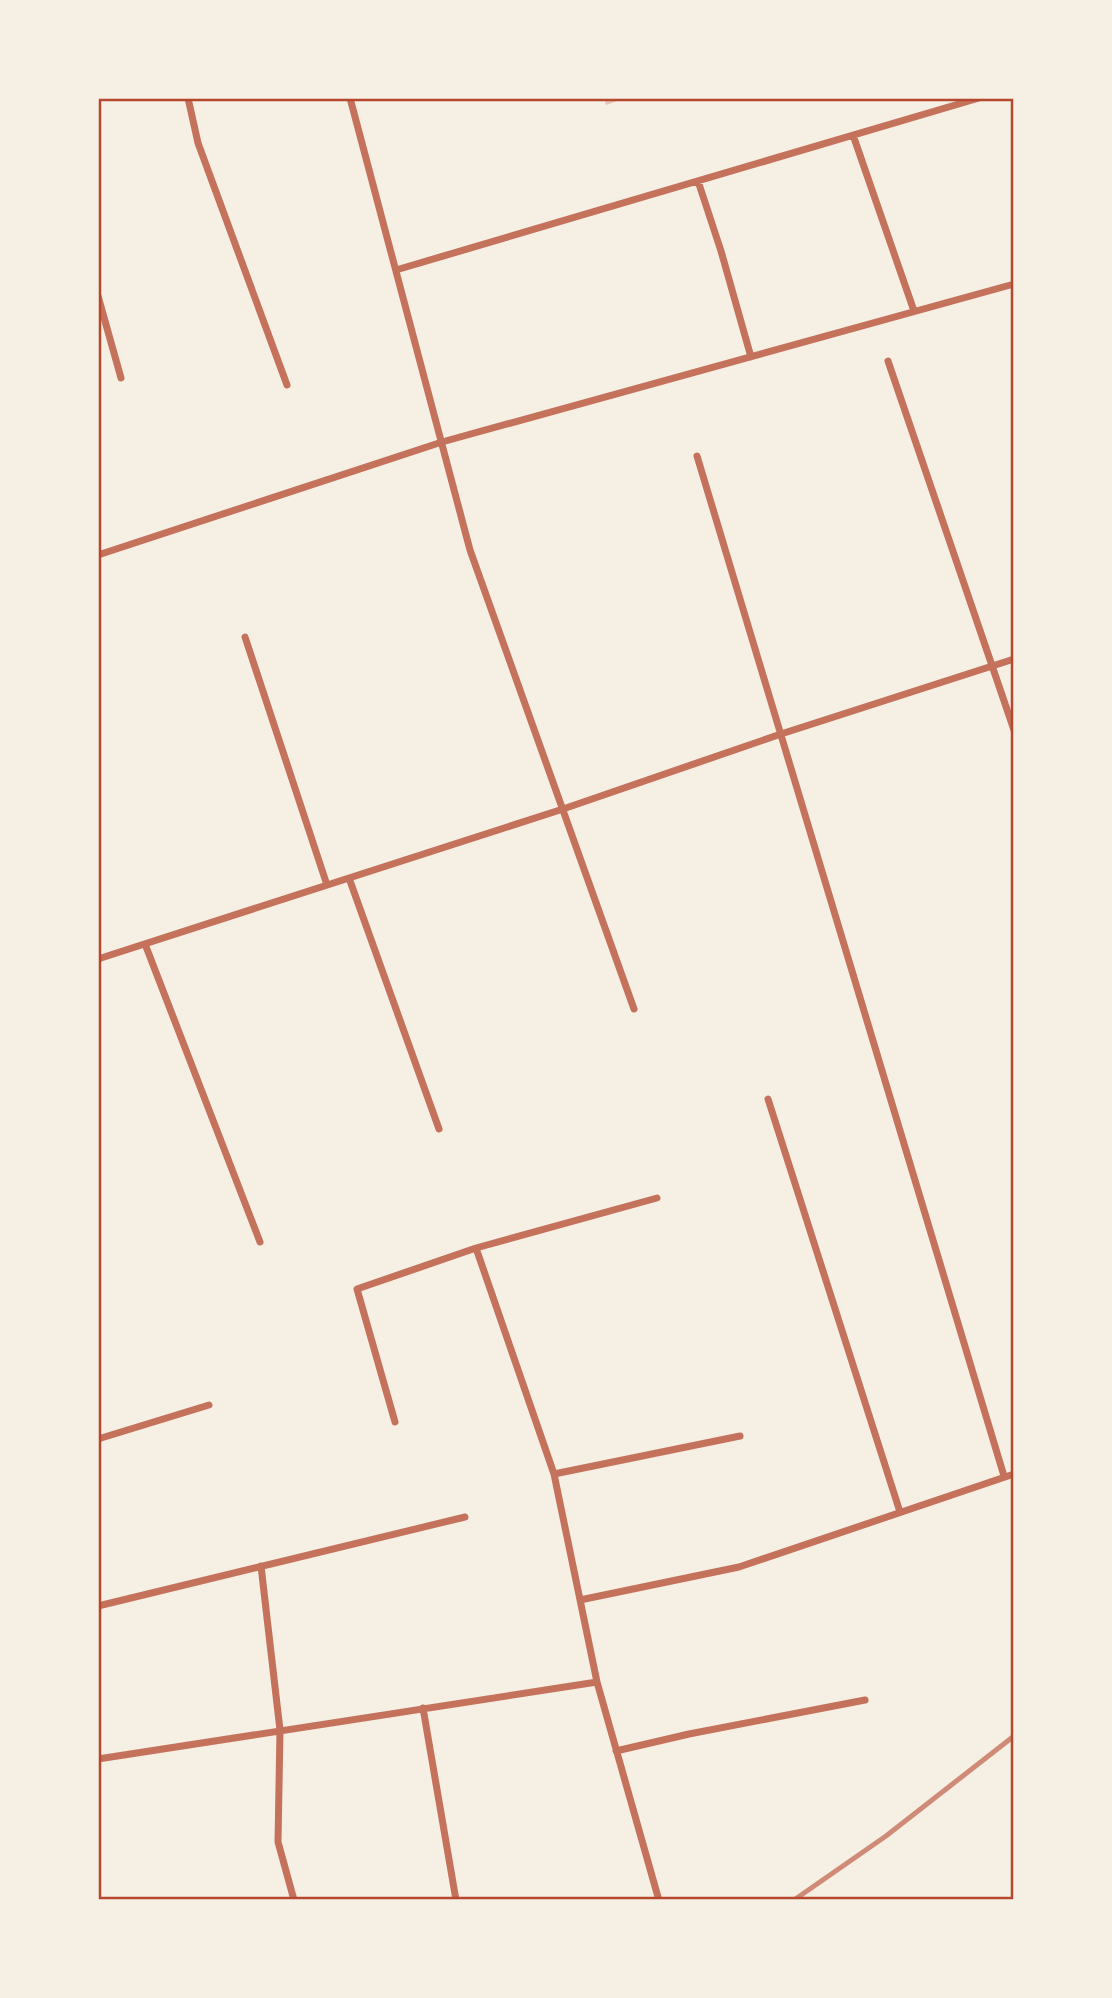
<svg xmlns="http://www.w3.org/2000/svg" width="1112" height="1998" viewBox="0 0 1112 1998" font-family="Montserrat,sans-serif">
<style>
.building{fill:#e6c5b7}
.lines{fill:none;stroke-linecap:round;stroke-linejoin:round}
.minor{stroke:#c5725c;stroke-width:7}
.rail{stroke:#cf8b77;stroke-width:5}
.neatline{fill:none;stroke:#b5482f;stroke-width:2.5}
</style>
<rect width="100%" height="100%" fill="#f6efe4"/>
<!-- building -->
<path class="building" d="M604,98H626L606,105Z"/>
<g class="lines">
<!-- minor -->
<path class="minor" d="M188,98L198,143L287,385
M350,98L470,550L634,1009
M853,135L914,311
M698,181L721,251L751,357
M396,270L979,98
M98,296L121,378
M888,361L1014,730
M697,456L1004,1476
M98,555L442,442L1014,284
M245,637L327,885
M349,878L439,1129
M145,944L260,1242
M98,959L563,809L781,734L1014,659
M768,1099L900,1512
M476,1248L554,1474L597,1682L658,1897
M395,1422L357,1289L476,1248L657,1198
M98,1439L209,1405
M554,1474L740,1436
M261,1566L280,1730L278,1842L294,1900
M580,1600L739,1567L1014,1474
M98,1606L465,1517
M423,1708L456,1900
M616,1751L689,1734L865,1700
M98,1759L597,1682"/>
<!-- rail -->
<path class="rail" d="M794,1900L886,1836L1014,1736"/>
</g>
<!-- border -->
<rect width="1112" height="1998" fill="none" stroke="#f6efe4" stroke-width="200"/>
<rect x="100" y="100" width="912" height="1798" class="neatline"/>
</svg>
